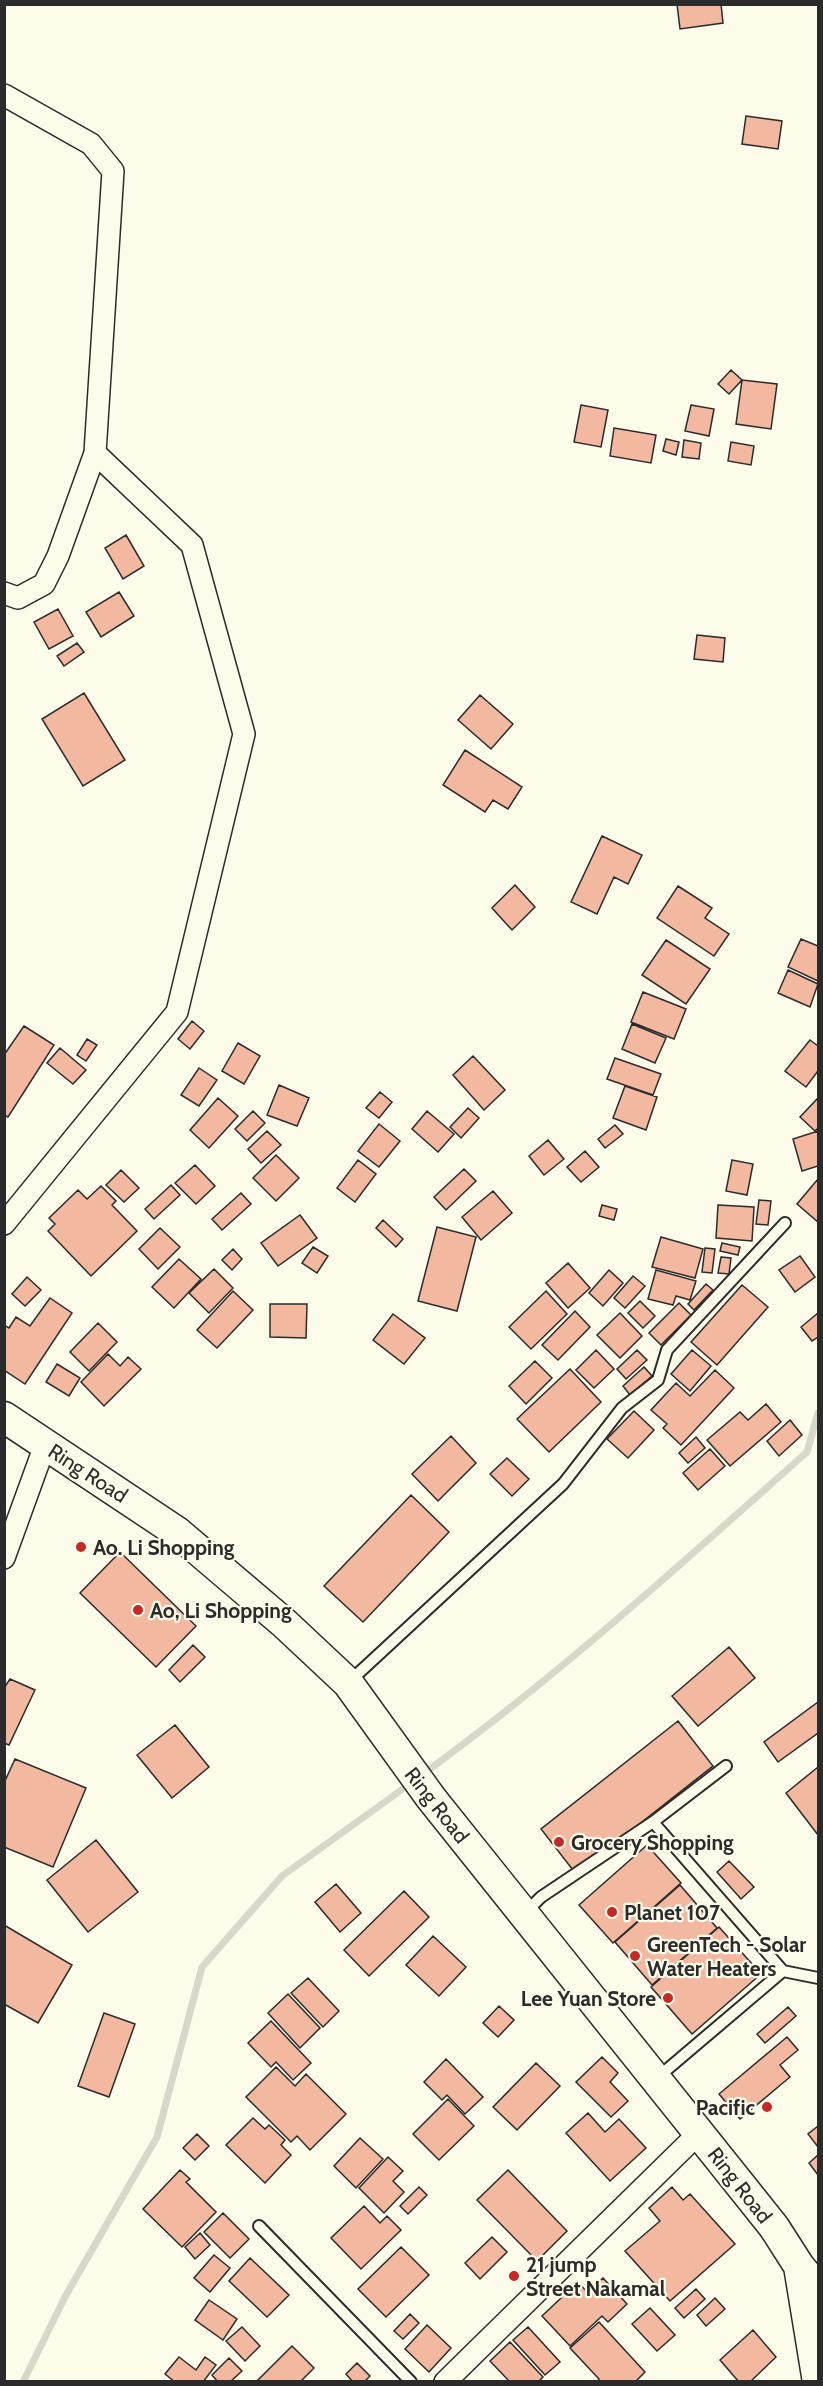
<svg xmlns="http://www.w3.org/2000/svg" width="823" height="2386" viewBox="0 0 823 2386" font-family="Cabin,sans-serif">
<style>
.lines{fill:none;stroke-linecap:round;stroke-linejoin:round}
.stream{stroke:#d8d7c9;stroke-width:7}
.building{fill:#f2b8a0;stroke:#2b2b2b;stroke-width:1.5}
.service-casing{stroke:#2b2b2b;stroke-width:14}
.minor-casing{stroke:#2b2b2b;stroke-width:24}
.secondary-casing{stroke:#2b2b2b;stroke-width:33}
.service{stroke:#fdfbea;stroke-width:10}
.minor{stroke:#fdfbea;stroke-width:21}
.secondary{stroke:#fdfbea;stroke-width:30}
.poi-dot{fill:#c62828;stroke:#fdfbea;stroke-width:2}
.labels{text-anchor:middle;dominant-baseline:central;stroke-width:4.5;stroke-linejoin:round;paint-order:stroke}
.street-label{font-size:21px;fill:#2b2b2b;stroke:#fdfbea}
.poi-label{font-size:21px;font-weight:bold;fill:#2b2b2b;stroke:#fdfbea;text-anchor:start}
</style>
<rect width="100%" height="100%" fill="#fdfbea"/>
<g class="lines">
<!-- stream -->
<path class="stream" d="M423,1774C558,1676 682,1563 807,1452L818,1413
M23,2382L66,2295L157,2137L202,1967L282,1876L411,1783"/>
</g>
<!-- building -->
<path class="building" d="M677,4H721L723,23L680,29Z
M746,116L782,121L778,149L742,144Z
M731,370L742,380L729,394L718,384Z
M742,380L777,384L771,429L736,424Z
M581,405L608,410L601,447L574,442Z
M691,405L714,409L709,436L685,431Z
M614,428L656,435L651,463L610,456Z
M666,439L679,442L676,455L663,451Z
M684,440L701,443L699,459L682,457Z
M731,442L754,446L751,465L728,461Z
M126,535L144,566L123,579L105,548Z
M119,592L134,616L101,637L86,612Z
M58,609L73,636L49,649L34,622Z
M697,635L725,638L723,662L694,659Z
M77,643L84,652L64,666L57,656Z
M84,693L125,760L83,786L42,719Z
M480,695L513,724L491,749L458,720Z
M465,750L522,787L508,809L493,800L485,812L443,785Z
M602,836L642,855L628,884L614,877L597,914L571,902Z
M515,885L535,907L512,930L492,908Z
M678,886L712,908L705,918L729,934L714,956L657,918Z
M801,939L818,946V981L788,967Z
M666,940L710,969L686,1004L642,975Z
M788,970L818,984L810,1007L778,993Z
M643,992L686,1009L674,1039L631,1022Z
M192,1021L204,1031L190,1049L178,1039Z
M632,1024L666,1038L655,1063L622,1049Z
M24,1026L54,1045L8,1117L4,1115V1055Z
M87,1039L97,1045L86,1061L77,1055Z
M810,1040L818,1046V1071L806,1087L785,1071Z
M238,1043L260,1056L244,1084L222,1071Z
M60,1048L86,1070L73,1084L47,1063Z
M473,1056L505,1090L484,1110L453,1075Z
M615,1058L661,1074L653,1095L607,1079Z
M199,1068L217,1080L199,1106L181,1095Z
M279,1085L309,1098L297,1126L267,1115Z
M625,1086L657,1097L646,1130L613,1118Z
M380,1092L392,1102L379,1118L366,1108Z
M218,1098L238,1116L209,1148L190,1130Z
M818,1098V1128L815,1131L800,1117Z
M468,1108L479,1118L461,1138L450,1127Z
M253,1111L265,1123L247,1141L235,1129Z
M427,1111L454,1134L438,1152L412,1129Z
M379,1124L400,1141L379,1167L358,1151Z
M615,1125L623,1134L605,1148L598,1139Z
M267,1131L281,1145L261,1163L248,1149Z
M818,1131V1166L802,1171L793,1139Z
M548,1140L564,1159L544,1175L529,1156Z
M585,1151L599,1167L581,1182L567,1167Z
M276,1155L299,1178L276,1201L253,1178Z
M358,1160L376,1174L355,1202L337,1188Z
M732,1160L753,1164L747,1195L726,1191Z
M195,1165L215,1186L196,1204L175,1183Z
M464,1169L476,1181L446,1210L434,1197Z
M121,1170L139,1188L124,1202L106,1185Z
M818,1179V1222L797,1204Z
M171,1185L180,1195L154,1219L145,1209Z
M101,1186L116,1201L112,1205L137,1231L91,1276L48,1231L55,1224L49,1218L78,1190L87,1199Z
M493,1191L512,1213L481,1240L462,1217Z
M241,1193L251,1204L222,1230L212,1219Z
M759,1200L771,1201L768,1225L756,1224Z
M602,1205L617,1209L614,1220L599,1216Z
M718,1205L754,1207L752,1241L716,1238Z
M300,1215L317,1238L278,1266L261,1243Z
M383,1220L403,1239L396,1247L376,1228Z
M437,1227L476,1237L457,1311L418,1301Z
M160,1228L180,1247L158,1269L139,1249Z
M661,1237L703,1249L695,1278L652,1267Z
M722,1243L740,1247L738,1255L720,1251Z
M313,1247L328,1256L317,1273L302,1263Z
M705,1248L715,1249L712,1273L702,1272Z
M233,1249L242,1259L232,1270L222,1260Z
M800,1256L815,1277L795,1292L779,1270Z
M721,1257L731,1258L729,1274L718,1273Z
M179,1259L201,1279L174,1308L152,1287Z
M568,1263L590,1288L568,1308L546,1283Z
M214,1269L233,1288L209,1313L189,1293Z
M609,1270L623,1283L603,1306L589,1293Z
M656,1270L696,1281L690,1300L676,1296L673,1305L648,1299Z
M633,1276L645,1286L625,1308L614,1298Z
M27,1277L41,1290L25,1306L12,1294Z
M706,1284L713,1290L694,1310L688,1304Z
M742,1285L768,1307L717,1365L691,1342Z
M233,1291L253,1310L217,1348L197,1330Z
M546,1291L567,1314L531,1349L509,1327Z
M50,1298L72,1313L25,1384L4,1370V1325L9,1328L16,1317L30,1326Z
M640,1301L655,1316L643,1328L628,1313Z
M679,1303L691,1315L661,1345L649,1333Z
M270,1304H307L306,1338L270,1337Z
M575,1311L590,1327L558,1360L542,1345Z
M620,1313L642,1336L620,1358L597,1335Z
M818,1313V1337L812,1341L801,1327Z
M393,1314L425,1338L404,1364L373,1340Z
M98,1323L117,1342L89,1371L70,1352Z
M596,1350L614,1369L594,1388L576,1370Z
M637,1350L647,1360L626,1379L617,1369Z
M692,1350L711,1366L690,1391L671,1374Z
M108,1354L120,1366L128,1357L141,1369L104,1406L81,1382Z
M535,1361L552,1378L526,1404L509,1386Z
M57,1364L80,1378L69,1396L46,1382Z
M644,1367L652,1376L630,1395L623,1386Z
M570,1369L601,1402L549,1452L517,1419Z
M715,1370L734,1388L681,1445L663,1428L667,1424L651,1410L676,1383L690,1396Z
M766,1404L781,1422L730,1466L707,1440L740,1412L748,1420Z
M634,1411L654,1430L628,1458L607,1439Z
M790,1420L802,1435L779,1456L767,1441Z
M451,1436L476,1463L438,1501L412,1474Z
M696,1437L705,1448L688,1463L679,1453Z
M710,1449L725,1466L698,1490L683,1473Z
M507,1458L529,1479L512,1496L490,1474Z
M411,1495L449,1532L363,1622L324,1586Z
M120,1552L196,1626L156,1667L80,1593Z
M193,1645L205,1657L180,1682L169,1670Z
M729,1647L755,1678L698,1726L672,1696Z
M10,1679L35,1690L9,1745L4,1743V1688Z
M818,1702V1733L778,1762L764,1742Z
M678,1721L713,1766L576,1874L541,1829Z
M175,1725L209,1767L172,1798L137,1755Z
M15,1759L86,1788L53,1867L4,1847V1783Z
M818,1767V1835L786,1793Z
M96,1840L138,1892L88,1932L47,1880Z
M647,1845L681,1883L613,1943L579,1905Z
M729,1861L754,1887L741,1899L717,1872Z
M336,1884L361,1913L340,1932L315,1902Z
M680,1885L717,1928L652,1985L615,1942Z
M404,1891L429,1917L369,1976L344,1950Z
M4,1925L72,1965L38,2023L4,2004Z
M719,1927L761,1974L692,2034L651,1987Z
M433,1936L466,1967L439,1996L406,1965Z
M308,1978L339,2011L323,2027L291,1993Z
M288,1994L320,2028L300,2048L268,2013Z
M499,2006L514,2020L498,2037L483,2023Z
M788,2007L796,2016L765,2043L757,2034Z
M104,2013L135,2024L109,2097L78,2086Z
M271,2021L311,2063L293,2080L276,2062L271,2067L248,2043Z
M787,2037L798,2050L780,2065L790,2077L740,2119L719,2094Z
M602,2057L618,2073L610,2082L628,2101L611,2117L576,2082Z
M446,2059L483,2097L465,2114L447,2095L442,2100L424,2082Z
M536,2063L560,2086L517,2130L493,2107Z
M276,2067L295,2086L306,2074L346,2114L310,2150L297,2136L291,2142L246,2097Z
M448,2099L474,2126L439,2160L413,2134Z
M588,2113L605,2132L619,2119L646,2148L610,2181L566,2133Z
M253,2118L265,2129L269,2125L285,2140L281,2145L291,2155L265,2183L226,2145Z
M818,2126V2147L808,2134Z
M197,2134L209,2146L195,2160L183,2148Z
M360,2138L383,2159L356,2188L334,2166Z
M818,2155V2175L809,2163Z
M388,2157L403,2171L393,2181L404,2192L384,2213L359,2188Z
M180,2170L190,2179L186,2182L216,2212L182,2247L143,2209Z
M508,2170L567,2231L537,2261L477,2200Z
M419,2187L427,2195L408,2214L400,2206Z
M672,2187L683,2200L690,2194L735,2244L670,2301L625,2251L660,2221L649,2208Z
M364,2206L380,2223L387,2216L401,2230L361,2269L331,2238Z
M223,2213L249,2239L230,2258L204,2232Z
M200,2233L210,2245L195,2259L185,2247Z
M492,2237L507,2252L480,2279L465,2263Z
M401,2247L429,2275L386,2317L358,2289Z
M214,2255L230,2268L210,2292L194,2278Z
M250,2258L289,2295L267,2317L229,2281Z
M603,2278L627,2304L608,2322L602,2316L570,2346L542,2316L578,2282L587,2292Z
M696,2289L705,2299L684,2318L675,2308Z
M715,2298L725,2309L706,2326L697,2315Z
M209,2300L237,2319L223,2340L195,2320Z
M650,2308L675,2335L657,2351L632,2324Z
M410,2314L419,2323L403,2339L394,2331Z
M599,2322L645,2372L635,2382H597L599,2379L570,2348Z
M427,2325L451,2348L429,2372L405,2349Z
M242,2327L260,2346L245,2361L226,2341Z
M528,2327L560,2362L545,2375L513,2340Z
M753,2330L776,2357L750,2382H739L720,2360Z
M510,2342L543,2377L538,2382H510L490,2361Z
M292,2346L314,2368L300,2382H260L258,2380Z
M179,2357L196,2370L205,2357L216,2365L203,2382H175L165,2374Z
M229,2358L242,2371L230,2382H218L212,2375Z
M357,2363L370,2376L364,2382H353L346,2374Z"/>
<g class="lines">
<defs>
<path id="service" d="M350,1681L563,1484L622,1408L658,1380L667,1350L785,1223
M653,1822L783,1971L818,1978
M526,1912L541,1897L653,1822L726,1766
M657,2078L783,1971
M259,2226L411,2382"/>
<path id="minor" d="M4,95L91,144L113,171L95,453
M4,593L18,598L44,584L58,556L95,453L192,545L244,734L177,1012L4,1224
M4,1558L45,1445
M445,2382L699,2133"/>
<path id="secondary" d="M4,1417L177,1532L284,1623L348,1683L431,1798L774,2227L799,2266L818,2289
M799,2266L818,2382"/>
</defs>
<!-- service casing -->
<use href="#service" class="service-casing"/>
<!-- minor casing -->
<use href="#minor" class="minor-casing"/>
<!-- secondary casing -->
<use href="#secondary" class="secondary-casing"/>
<!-- service -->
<use href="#service" class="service"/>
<!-- minor -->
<use href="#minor" class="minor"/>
<!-- secondary -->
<use href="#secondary" class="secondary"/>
</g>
<!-- markers -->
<g class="poi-dot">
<circle cx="81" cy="1547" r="6"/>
<circle cx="138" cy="1610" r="6"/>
<circle cx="559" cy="1842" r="6"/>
<circle cx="612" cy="1912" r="6"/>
<circle cx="635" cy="1956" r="6"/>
<circle cx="668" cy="1998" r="6"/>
<circle cx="767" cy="2107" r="6"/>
<circle cx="514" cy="2276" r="6"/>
</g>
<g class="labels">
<!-- street labels -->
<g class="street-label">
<text transform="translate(88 1473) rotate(33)">Ring Road</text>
<text transform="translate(437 1805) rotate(52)">Ring Road</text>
<text transform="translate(740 2185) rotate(52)">Ring Road</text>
</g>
<!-- poi labels -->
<g class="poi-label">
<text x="93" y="1547">Ao. Li Shopping</text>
<text x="150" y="1610">Ao, Li Shopping</text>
<text x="571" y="1842">Grocery Shopping</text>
<text x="624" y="1912">Planet 107</text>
<text x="647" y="1944">GreenTech - Solar<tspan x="647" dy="24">Water Heaters</tspan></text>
<text x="656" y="1998" text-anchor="end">Lee Yuan Store</text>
<text x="755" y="2107" text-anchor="end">Pacific</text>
<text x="526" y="2264">21 jump<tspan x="526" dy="24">Street Nakamal</tspan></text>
</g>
</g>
<!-- border -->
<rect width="823" height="2386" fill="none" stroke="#2b2b2b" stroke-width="12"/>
</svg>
